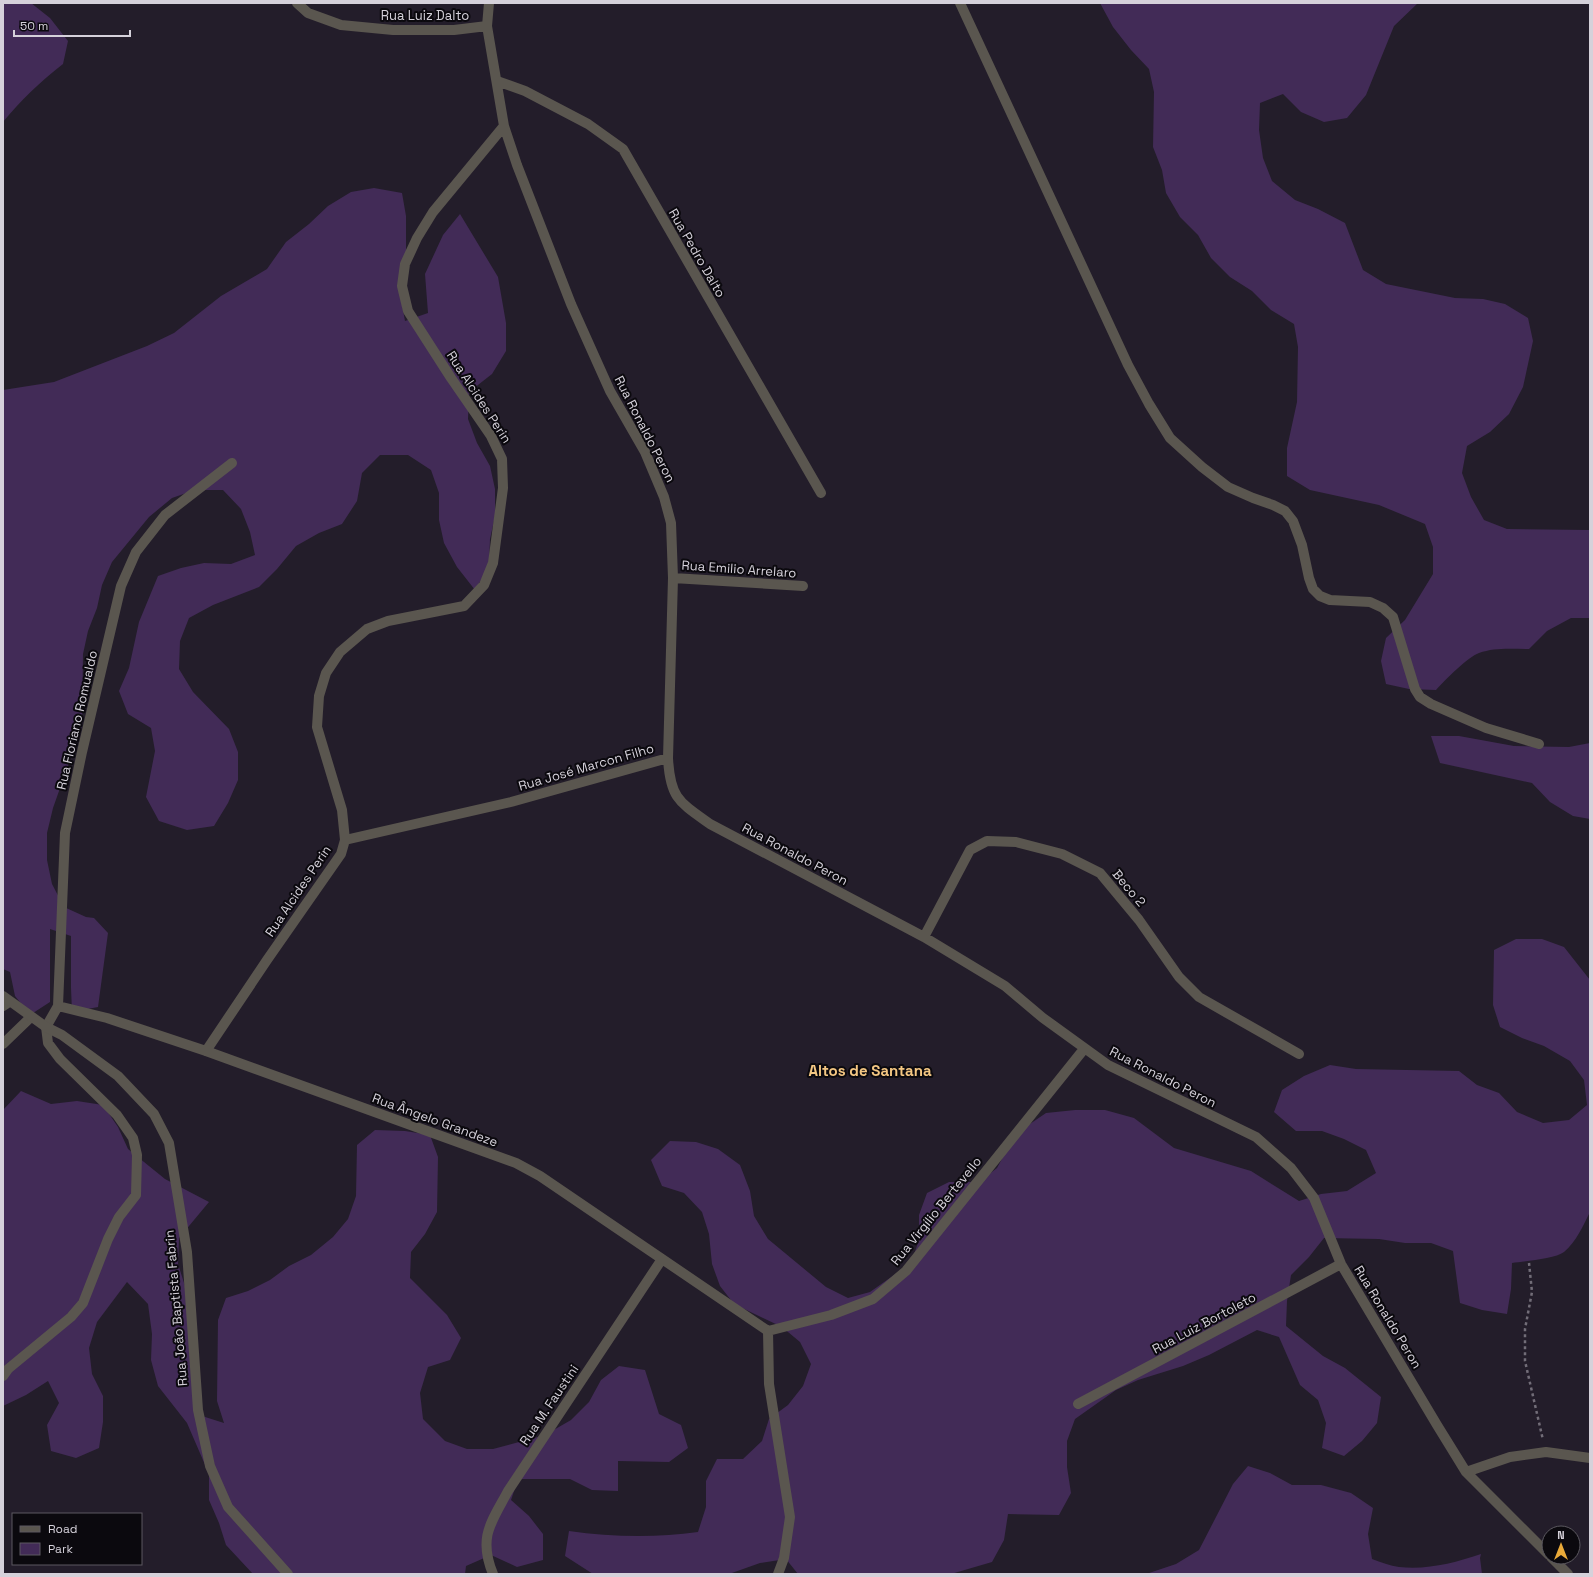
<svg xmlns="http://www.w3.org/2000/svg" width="1593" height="1577" viewBox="0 0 1593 1577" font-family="'Space Grotesk',sans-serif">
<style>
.green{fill:#422b57}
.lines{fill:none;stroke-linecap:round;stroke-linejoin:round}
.path{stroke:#726d78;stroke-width:2.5;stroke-dasharray:3 3;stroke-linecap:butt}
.minor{stroke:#5a564f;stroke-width:10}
.tertiary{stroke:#5a564f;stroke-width:10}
.labels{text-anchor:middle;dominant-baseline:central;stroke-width:4;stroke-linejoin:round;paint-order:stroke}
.street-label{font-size:13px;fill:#d5d1da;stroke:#0b090e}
.quarter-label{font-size:15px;font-weight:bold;fill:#f4c783;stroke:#0b090e}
</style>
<rect width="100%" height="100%" fill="#231d2a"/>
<!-- green -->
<path class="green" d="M3,3H31L50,18L68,41L63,64C40,82 21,100 3,122Z
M1100,3H1418L1394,26L1366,95L1347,118L1324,122L1301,112L1283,94L1260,103L1259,130L1263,158L1272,181L1295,200L1318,209L1345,223L1363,270L1386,284L1455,298L1483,299L1505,304L1528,318L1533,341L1523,387L1509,414L1490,432L1467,446L1462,473L1471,497L1484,520L1507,529L1590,530V618H1571L1547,631L1529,649C1513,649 1495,647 1479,653C1468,657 1445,680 1436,690L1409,689L1386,684L1381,661L1386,638L1405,620L1433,574V547L1425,524L1379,505L1310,490L1287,476V448L1297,402L1298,347L1294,324L1271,310L1252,291L1230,277L1211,258L1198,235L1180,217L1166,193L1162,170L1153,147L1154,92L1149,69L1131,50L1113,27Z
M374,188L402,193L406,216V271L401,299L405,321L428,313L425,274L443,235L460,214L498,277L506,323V351L492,374L469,392L468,419L477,443L490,466L495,489V516L490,539L489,567L475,590L457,567L444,543L439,520V493L431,470L408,455H380L362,473L357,501L342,524L319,533L296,546L277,569L259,587L213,605L189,618L180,641L179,669L193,692L229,729L238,752V780L228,803L214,826L187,830L159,821L146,797L155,751L151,728L128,714L119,691L129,668L139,622L158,576L181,568L204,563L231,564L255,555L250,532L241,509L223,490H195L172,498L149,517L112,562L102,585L97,608L88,631L83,654L82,726L53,808L47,833V860L52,884L64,907L86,917L94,918L108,933L98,1007L72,1012L71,988V936L50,929V1002L30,1015L15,996L10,972L3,969V390L54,382L147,346L174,333L221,296L267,269L286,242L309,224L328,206L351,192Z
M1431,736H1459L1514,746L1569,747L1590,743V819L1573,816L1550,802L1532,783L1440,763Z
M1516,939H1542L1564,947L1590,980V1212C1583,1226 1576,1242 1564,1252C1555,1259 1525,1261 1512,1263L1511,1289L1507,1314L1482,1310L1460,1303L1453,1251L1431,1243H1405L1379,1239L1324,1238L1309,1257L1291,1275L1287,1301L1286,1326L1323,1356L1345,1368L1381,1397L1377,1423L1362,1441L1344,1456L1322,1448L1326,1423L1318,1400L1300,1385L1279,1337L1257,1330L1209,1355L1183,1366L1138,1380L1116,1390L1075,1419L1067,1441V1467L1071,1493L1059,1515L1008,1514L1004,1540L992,1562L951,1574H798L786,1559L760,1563L729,1574H593L565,1556L569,1531C611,1537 656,1538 698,1532L706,1507V1481L717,1459H743L762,1441L769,1419L788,1405L803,1386L811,1364L800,1342L782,1327L734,1304L720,1286L712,1264L709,1234L702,1212L684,1193L662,1186L651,1160L670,1141L696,1142L718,1149L740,1165L750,1191L754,1216L768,1239L826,1287L848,1298L870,1292L911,1263L919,1240V1215L927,1193L949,1182H979L997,1168L1009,1146L1024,1128L1046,1113L1075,1110H1105L1134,1118L1174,1148L1251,1171L1299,1201L1321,1194L1347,1191L1376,1173L1366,1150L1344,1139L1322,1131H1296L1274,1112L1282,1090L1304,1076L1330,1065L1356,1069L1459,1071L1477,1085L1499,1093L1517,1112L1543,1123L1569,1120L1587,1105L1584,1080L1570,1061L1544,1046L1522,1038L1500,1027L1493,1005L1494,950Z
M21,1091L51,1104L77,1101L103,1105L118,1127L128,1149L165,1179L209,1202L179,1238L178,1264L185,1286L202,1416L224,1423L217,1401L218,1320L226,1298L248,1291L270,1280L289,1266L311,1255L333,1237L348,1219L356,1196L357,1145L375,1130L405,1131L430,1135L438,1157L437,1212L425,1234L411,1252L410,1278L447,1315L461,1338L450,1360L428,1367L420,1393L423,1419L445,1441L467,1449H493L545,1435L571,1420L589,1402L601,1380L619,1366L645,1370L659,1414L681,1425L688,1448L669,1462L618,1461V1491L592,1490L570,1479H518L511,1500L529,1516L543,1534V1560L517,1567L491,1555L466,1566L465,1574H253L226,1545L219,1523L209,1500V1474L187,1423L158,1386L151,1360L152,1334L148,1304L127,1282L97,1322L89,1348L92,1374L103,1396V1422L99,1448L76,1458L51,1451L47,1425L59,1403L48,1381L26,1395L3,1406V1110Z
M1248,1466L1270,1473L1292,1485H1321L1351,1493L1373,1508L1368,1534L1372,1559C1381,1562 1390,1566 1399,1567C1428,1570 1454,1563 1481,1554L1480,1558L1482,1574H1146L1176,1564L1199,1550L1233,1484Z"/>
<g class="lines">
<!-- path -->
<path class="path" d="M1529,1263L1532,1292L1525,1329V1361L1543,1440"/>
<!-- minor -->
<path class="minor" d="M297,3L308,13L341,25L393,30H454L487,26
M489,3L487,26L504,126L517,165L571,304L610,391L645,452L664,497L671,523L673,578L668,758C670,798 679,802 710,824L924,937L1005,986L1043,1018L1108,1065L1256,1137L1291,1168L1314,1198L1341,1264L1437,1425L1466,1472L1549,1555
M960,3L1128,365L1149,404L1170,438L1202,467L1228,487L1253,498L1273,505L1285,511L1293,521L1302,545L1309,578L1313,589L1320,596L1330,600L1370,602L1383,608L1393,617L1415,689L1420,697L1431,704L1486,728L1539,744
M497,81L525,91L588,124L623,149L821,493
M673,578L803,586
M345,840L511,802L668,758
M924,937L970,850L987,841L1016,842L1062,854L1100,873L1139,920L1179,977L1199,997L1299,1054
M3,1006L9,1002
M58,1006L107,1018L206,1051L516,1163L540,1176L768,1331
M3,1044L31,1017
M206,1051L267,960L341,854L345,840L342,810L317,727L319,696L326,673L340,652L367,629L388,621L464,606L484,585L493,563L503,488L502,459L491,436L451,378L408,311L402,286L405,264L417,238L433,212L504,126
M768,1331L831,1315L873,1299L906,1271L1084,1049
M768,1331L769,1384L790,1517L784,1558L778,1574
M3,1376L8,1369L71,1317L83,1303L108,1239L119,1217L136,1195L137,1155L133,1138L117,1115L60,1059L48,1043L46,1027L58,1006L65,833L82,752L121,586L136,552L165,515L232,463
M1078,1404L1341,1264
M1466,1472L1510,1457L1546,1452L1590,1458
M1551,1557L1568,1574
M493,1574C478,1537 491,1523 508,1491L662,1259"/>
<!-- tertiary -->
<path class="tertiary" d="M3,996L46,1027L62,1035L118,1076L154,1114L169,1143L187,1252L198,1410L210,1466L228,1507L288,1574"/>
</g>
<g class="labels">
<!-- street labels -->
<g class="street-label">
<text x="425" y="15">Rua Luiz Dalto</text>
<text transform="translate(697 253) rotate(60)">Rua Pedro Dalto</text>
<text transform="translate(479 397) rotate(57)">Rua Alcides Perin</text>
<text transform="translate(645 429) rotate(63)">Rua Ronaldo Peron</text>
<text transform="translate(739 569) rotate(4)">Rua Emilio Arrelaro</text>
<text transform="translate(77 720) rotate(-77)">Rua Floriano Romualdo</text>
<text transform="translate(586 767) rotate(-16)">Rua José Marcon Filho</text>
<text transform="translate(795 854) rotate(28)">Rua Ronaldo Peron</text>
<text transform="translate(1129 888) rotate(50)">Beco 2</text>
<text transform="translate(298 891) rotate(-56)">Rua Alcides Perin</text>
<text transform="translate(1163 1077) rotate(27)">Rua Ronaldo Peron</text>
<text transform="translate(435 1120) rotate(20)">Rua Ângelo Grandeze</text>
<text transform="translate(936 1211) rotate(-51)">Rua Virgílio Bertevello</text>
<text transform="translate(176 1308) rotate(-95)">Rua João Baptista Fabrin</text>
<text transform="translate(1388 1317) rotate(59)">Rua Ronaldo Peron</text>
<text transform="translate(1204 1323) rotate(-28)">Rua Luiz Bortoleto</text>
<text transform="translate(549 1405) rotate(-56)">Rua M. Faustini</text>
</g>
<!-- quarter labels -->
<g class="quarter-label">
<text x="870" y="1070">Altos de Santana</text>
</g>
</g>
<!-- border -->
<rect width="1593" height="1577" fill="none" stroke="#d5d1da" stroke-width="8"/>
<!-- legend -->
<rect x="12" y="1513" width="130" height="52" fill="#0b090e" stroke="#5c5960"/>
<rect x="20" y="1526" width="20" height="6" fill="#5a564f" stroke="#5c5960"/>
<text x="48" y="1533" font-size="12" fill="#d5d1da">Road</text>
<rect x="20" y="1543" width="20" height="12" fill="#422b57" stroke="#5c5960"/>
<text x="48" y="1553" font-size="12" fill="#d5d1da">Park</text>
<!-- north arrow -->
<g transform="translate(1561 1545)"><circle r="19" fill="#0b090e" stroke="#5c5960"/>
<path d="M0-3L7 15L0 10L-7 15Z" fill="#eaaa39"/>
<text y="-6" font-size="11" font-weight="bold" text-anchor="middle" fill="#d5d1da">N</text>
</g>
<!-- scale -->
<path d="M14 30v6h116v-6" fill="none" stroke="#d5d1da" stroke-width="2"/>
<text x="20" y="30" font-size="12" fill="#d5d1da" stroke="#0b090e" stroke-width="3" paint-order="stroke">50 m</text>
</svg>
